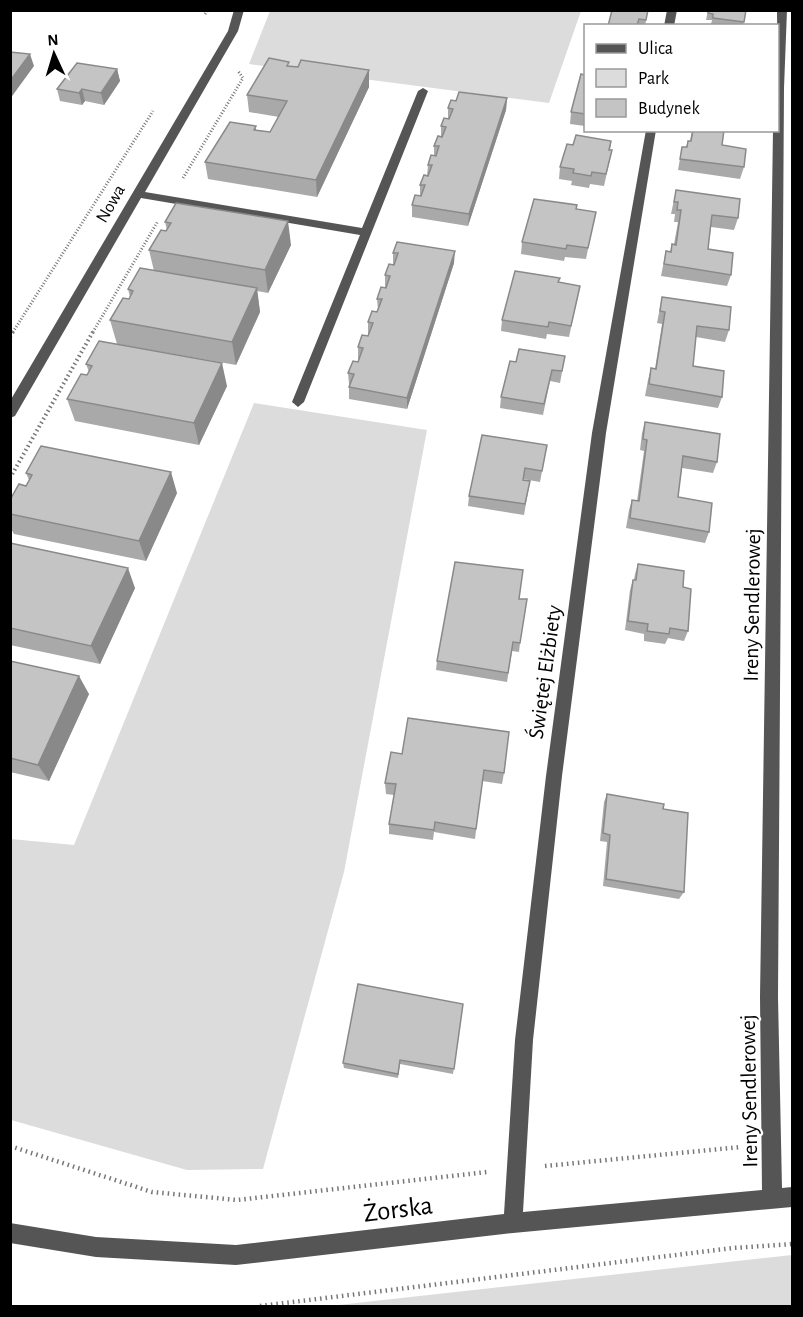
<svg xmlns="http://www.w3.org/2000/svg" width="803" height="1317" viewBox="0 0 803 1317" font-family="'Alegreya Sans',sans-serif">
<style>
.green{fill:#dcdcdc}
.lines{fill:none;stroke-linecap:round;stroke-linejoin:round}
.path-far2{stroke:#777;stroke-width:3;stroke-dasharray:1 2;stroke-linecap:butt}
.path-far1{stroke:#777;stroke-width:4;stroke-dasharray:1.5 3;stroke-linecap:butt}
.path{stroke:#777;stroke-width:4.5;stroke-dasharray:1.5 4;stroke-linecap:butt}
.minor{fill:#555;fill-rule:evenodd}
.wall{fill:#a9a9a9}
.shaded-wall{fill:#898989}
.building{fill:#c4c4c4;stroke:#898989;stroke-width:1.5}
.labels{text-anchor:middle;dominant-baseline:central;stroke-width:4.5;stroke-linejoin:round;paint-order:stroke}
.far-street-label{font-size:18px;fill:#000;stroke:#fff}
.street-label{font-size:22px;fill:#000;stroke:#fff}
.near-street-label{font-size:27px;fill:#000;stroke:#fff}
</style>
<rect width="100%" height="100%" fill="#fff"/>
<!-- green -->
<path class="green" d="M270,11H581L549,103L249,64Z
M254,403L427,430L344,872L263,1169L187,1170L11,1120V839L74,845Z
M792,1255V1306H329Z"/>
<g class="lines">
<!-- path-far2 -->
<path class="path-far2" d="M205,14L208,10
M183,178L243,78L238,71
M13,332L153,111
M93,332L158,221"/>
<!-- path-far1 -->
<path class="path-far1" d="M10,337L14,330
M10,478L94,330"/>
<!-- path -->
<path class="path" d="M10,1146L152,1192L237,1200L487,1172
M545,1166L741,1147
M260,1306L733,1248L792,1244"/>
<!-- minor -->
<path class="minor" d="M234,10H244L238,31L145,192L362,228L418,91L423,88L428,91L304,402L298,407L292,402L360,235L141,198L15,416L10,418V401L228,31Z
M667,10H677L674,26H664Z
M777,10H787L784,88L778,997L782,1188L792,1187V1207L513,1233L236,1265L96,1257L10,1243V1223L96,1237L236,1245L504,1214L515,1040L546,776L592,433L646,130H656L606,433L562,776L533,1040L523,1212L762,1190L760,997L773,130H778Z"/>
</g>
<!-- wall -->
<path class="wall" d="M648,10L645,26H608Z
M708,10H746L743,26H724L711,24L712,20H706Z
M290,66L369,87L317,197L208,179L205,162L256,126V130L270,132L279,117L249,112L247,95Z
M117,69L120,81L104,105L85,101L82,105L60,101L57,89Z
M585,75V129H584L585,126L570,124L571,112Z
M507,98L506,110L468,226L412,217V205L420,196V185L427,176L428,165L434,156V146L441,137V126L448,118V108L456,101Z
M692,130H724L722,145L744,167L740,179L678,170L682,147H686L688,141H690Z
M611,141L610,150H612L604,186L590,184L589,188L571,185L572,181L559,179L560,167L573,145Z
M676,190L738,218L734,230L711,227L708,249L731,275L727,286L661,276L666,251L670,252L672,244H674L678,222H674L675,214H671Z
M576,209L593,224L586,259L565,257L564,261L521,254L522,242Z
M165,222L291,245L268,293L257,291L260,312L236,365L117,344L110,320L129,299L130,297L128,289L154,271L149,250L167,230Z
M393,253L454,263L407,409L349,399V387L350,384H349L348,373L358,362L359,359H358V347L368,336L369,334H368V322L378,310L377,299L386,287H385V275L394,264H393Z
M559,283L580,286L569,337L547,334L546,339L501,331L502,320Z
M662,297L729,330L725,342L696,337L693,366L722,397L718,408L645,396L648,380L651,368L655,369L662,324L657,323Z
M565,356L560,383L550,381L543,415L500,408L501,397L516,362Z
M86,364L227,386L199,445L75,421L67,399L87,375L89,372Z
M645,422L717,462L713,473L682,468L678,497L709,532L705,543L626,528L629,510L632,500L637,501L644,451L640,450L642,433Z
M547,445L540,482L523,479V480L530,481L524,515L468,506L469,496Z
M26,473L177,493L146,561L14,534L10,527V500L26,486L29,480Z
M10,543L135,588L100,664L10,645Z
M638,564L683,587L688,631L684,641L668,638L665,644L644,641V634L625,630L630,590L633,580H634L635,574Z
M519,599L520,643L519,652L512,651L507,682L436,670L437,661Z
M10,661L89,694L49,781L10,772Z
M391,752L504,773L502,784L482,781L475,839L434,832L433,840L389,834V824L394,795L386,794L385,783Z
M607,794L663,809L684,892L679,899L603,886L607,842L600,841L604,802Z
M463,1004L453,1074L400,1064L398,1078L344,1068L343,1063Z"/>
<!-- shaded-wall -->
<path class="shaded-wall" d="M30,54L34,66L10,99V81Z
M117,69L120,81L104,105L101,93Z
M369,70V87L317,197L316,180Z
M82,89L85,101L82,105L79,93Z
M507,98L506,110L468,226L469,214Z
M288,221L291,245L268,293L265,270Z
M455,251L454,263L407,409V398Z
M257,288L260,312L236,365L232,342Z
M222,363L227,386L199,445L194,423Z
M171,472L177,493L146,561L139,541Z
M128,568L135,588L100,664L91,646Z
M79,676L89,694L49,781L38,765Z"/>
<!-- building -->
<path class="building" d="M612,10H648L646,20L639,19L637,25L638,26H608Z
M708,10H746L744,22L713,18V14L708,13Z
M10,52L30,54L10,81Z
M269,58L289,62L287,66L298,67L301,60L369,70L316,180L205,162L230,122L256,126L254,130L270,132L287,101L247,95Z
M77,63L117,69L101,93L82,89L79,93L57,89Z
M581,74L585,75V114L571,112Z
M459,92L507,98L469,214L412,205L415,195L421,196L425,185H420L424,175L428,176L432,165H428L431,155L436,156L439,146H434L438,136L442,137L446,127L441,126L444,118L449,119L453,109L448,108L451,100L456,101Z
M693,130H724L722,145L746,149L744,167L680,159L682,147H687L688,141H691Z
M576,135L611,141L609,150H612L606,174L592,172L591,176L573,173L574,169L560,167L567,144L573,145Z
M676,190L740,199L738,218L712,215L710,231L708,249L733,253L731,275L664,264L666,251L671,252L672,244L676,245L681,210H677L678,202H674Z
M534,199L577,205L576,209L596,212L588,248L567,245L566,249L522,242Z
M176,203L288,221L265,270L149,250L161,230L166,231L171,223L165,222Z
M397,242L455,251L407,398L349,387L354,374L348,373L353,361L358,362L363,348L358,347L362,335L368,336L373,323L368,322L372,311L377,312L382,299H377L381,287L386,288L390,276L385,275L389,264L394,265L398,253H393Z
M140,268L257,288L232,342L110,320L123,298L129,299L133,291L128,289Z
M515,271L560,278L558,282L580,286L571,326L549,322L548,327L502,320Z
M662,297L731,307L729,330L697,326L693,366L724,371L722,397L649,384L651,368L656,369L665,312L660,311Z
M99,341L222,363L194,423L67,399L81,374L87,375L92,366L86,364Z
M519,349L565,356L562,371L552,370L544,404L501,397L510,361L516,362Z
M645,422L720,434L717,462L683,456L678,497L712,503L709,532L630,518L632,500L639,501L647,440L643,439Z
M482,435L547,445L542,471L525,468L523,480L530,481L525,504L469,496Z
M41,446L171,472L139,541L10,514V500L19,484L26,486L32,475L26,473Z
M10,543L128,568L91,646L10,628Z
M455,562L523,570L519,599H527L520,643L513,642L508,673L437,661Z
M638,564L684,571L683,587L691,589L688,631L670,628L669,634L647,631L648,624L628,621L633,580H636Z
M10,661L79,676L38,765L10,758Z
M408,718L509,732L504,773L484,770L476,829L435,822L434,830L389,824L396,784L385,783L391,752L402,754Z
M607,794L664,804L663,809L688,813L684,892L606,879L610,835L603,833Z
M358,984L463,1004L454,1069L400,1060L398,1074L343,1063Z"/>
<g class="labels">
<!-- far-street labels -->
<g class="far-street-label">
<text transform="translate(111 204) rotate(-60)">Nowa</text>
</g>
<!-- street labels -->
<g class="street-label">
<text transform="translate(752 605) rotate(-89)">Ireny Sendlerowej</text>
<text transform="translate(545 672) rotate(-82)">Świętej Elżbiety</text>
<text transform="translate(749 1091) rotate(-91)">Ireny Sendlerowej</text>
</g>
<!-- near-street labels -->
<g class="near-street-label">
<text transform="translate(398 1209) rotate(-7)">Żorska</text>
</g>
</g>
<!-- border -->
<rect width="803" height="1317" fill="none" stroke="#000000" stroke-width="24"/>
<!-- legend -->
<rect x="584" y="24" width="195" height="108" fill="#ffffff" stroke="#999999" stroke-width="1.5"/>
<rect x="596" y="44" width="30" height="9" fill="#555555" stroke="#999999" stroke-width="1.5"/>
<text x="638" y="54" font-size="18" fill="#000000">Ulica</text>
<rect x="596" y="69" width="30" height="18" fill="#dcdcdc" stroke="#999999" stroke-width="1.5"/>
<text x="638" y="84" font-size="18" fill="#000000">Park</text>
<rect x="596" y="99" width="30" height="18" fill="#c4c4c4" stroke="#999999" stroke-width="1.5"/>
<text x="638" y="114" font-size="18" fill="#000000">Budynek</text>
<!-- north arrow -->
<g transform="translate(54 54) rotate(356)" stroke="#ffffff" stroke-width="4.5" paint-order="stroke">
<path d="M0-4.5L10 22L0 15L-10 22Z" fill="#000000"/>
<text y="-9" font-size="16" font-weight="bold" text-anchor="middle" fill="#000000">N</text>
</g>
</svg>
